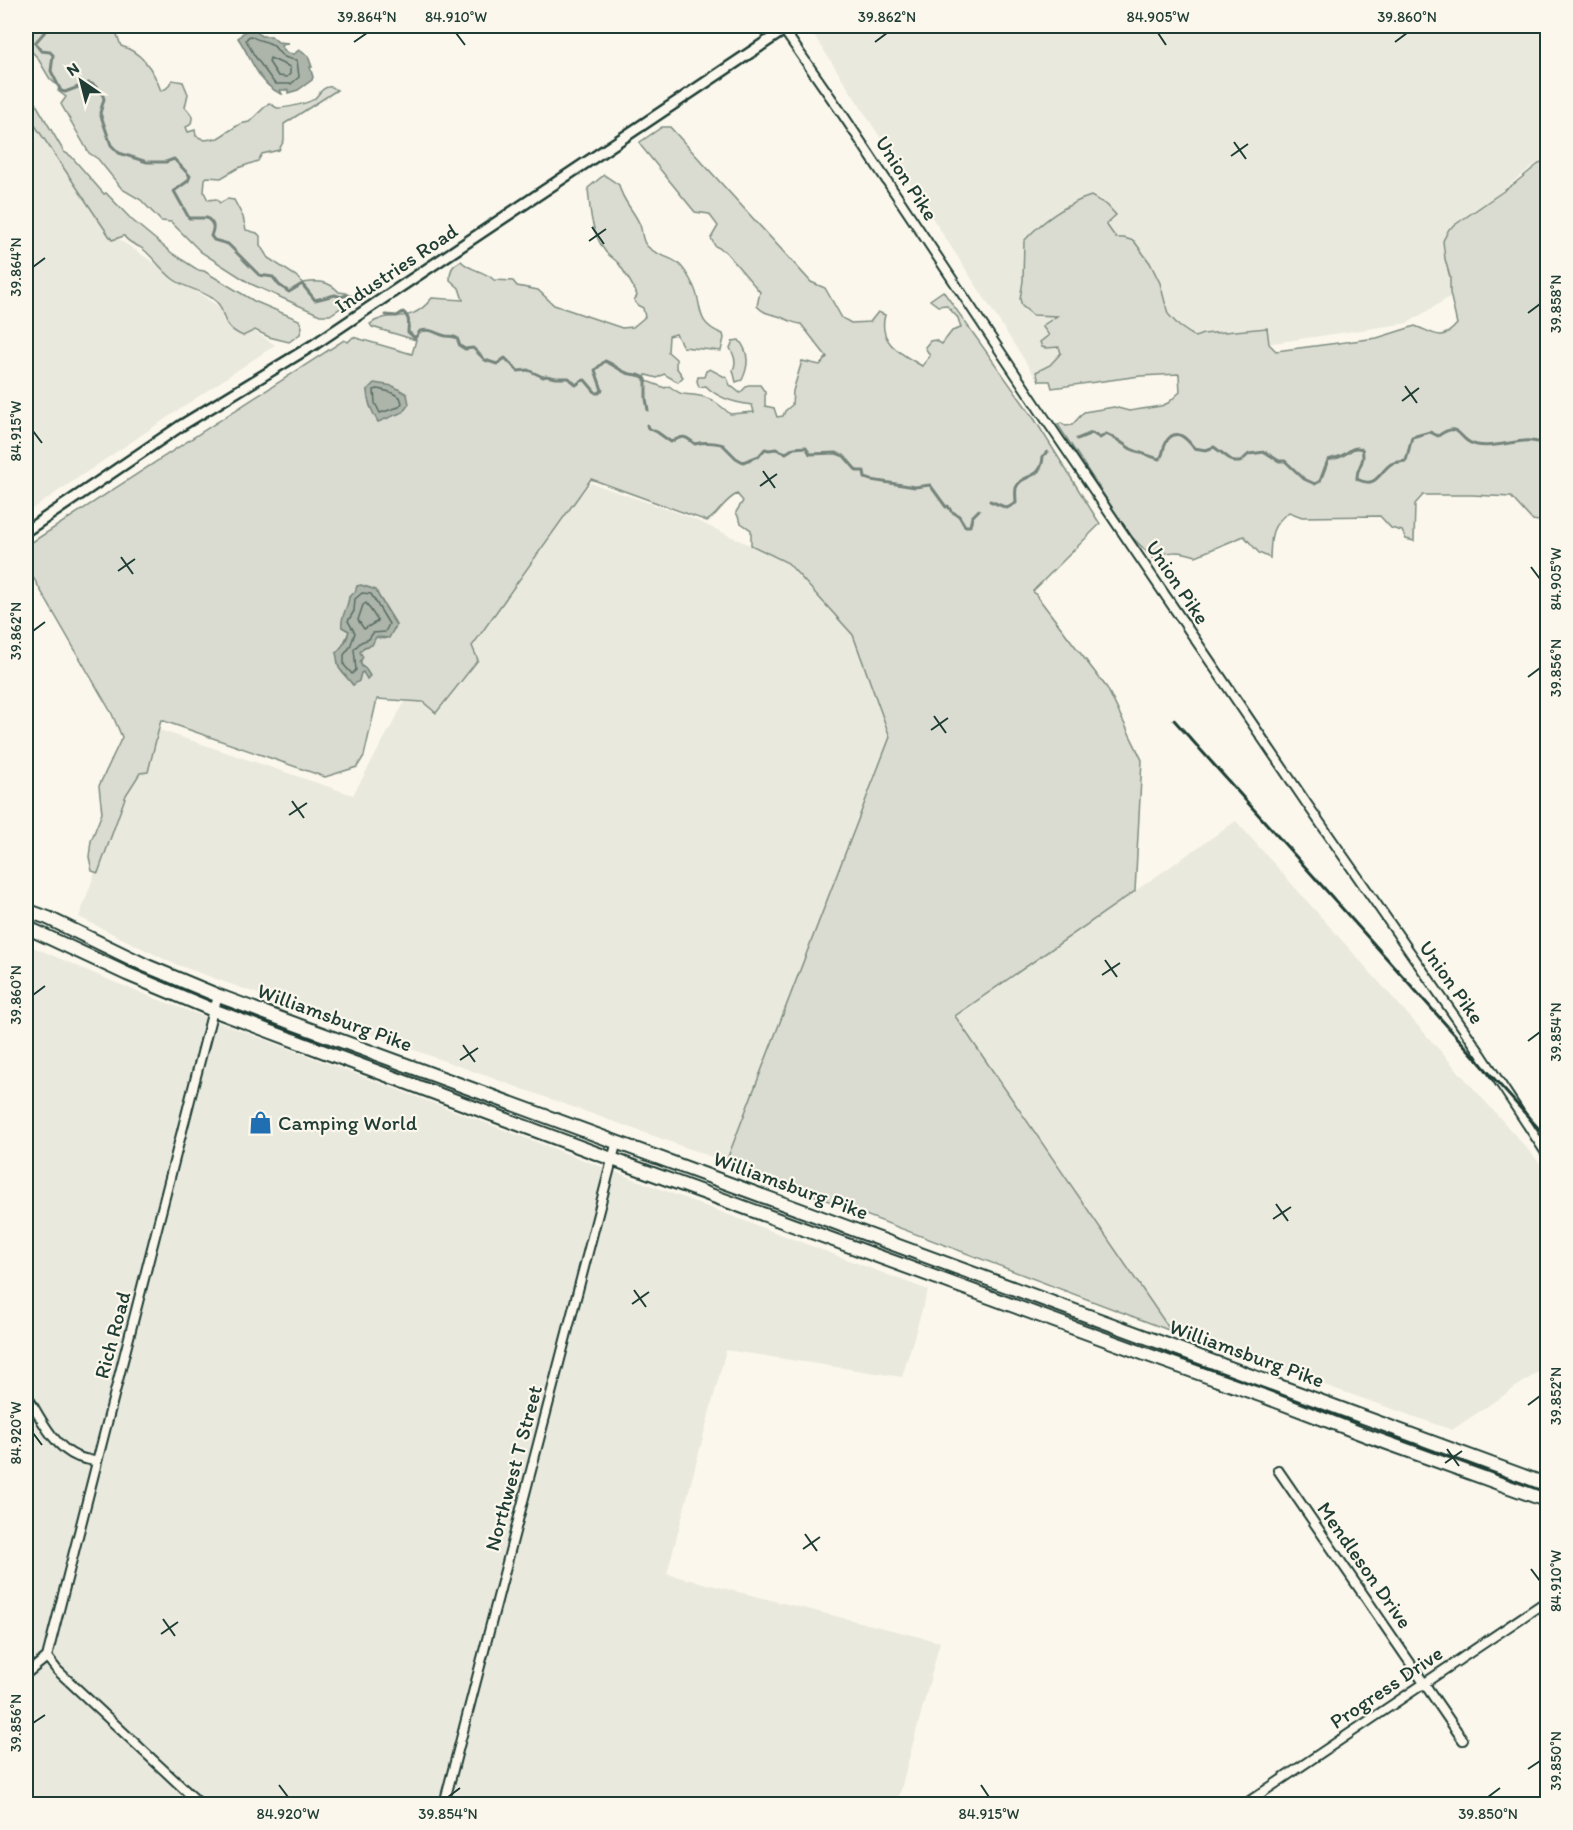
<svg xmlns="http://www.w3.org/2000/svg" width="1573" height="1830" viewBox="0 0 1573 1830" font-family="Itim,sans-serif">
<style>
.built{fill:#eae9de}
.green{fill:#dbdcd1;stroke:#7d8c82;stroke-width:1.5;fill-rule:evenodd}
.water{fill:#adb4aa;stroke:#74847b;stroke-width:1.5}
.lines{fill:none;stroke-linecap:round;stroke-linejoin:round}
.shore{stroke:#586d63;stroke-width:1.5}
.stream{stroke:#74847b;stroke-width:3}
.minor-casing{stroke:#1f3d34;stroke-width:12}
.tertiary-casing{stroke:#1f3d34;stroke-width:14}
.primary-casing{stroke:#1f3d34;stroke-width:16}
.minor{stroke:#fbf7ec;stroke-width:8}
.tertiary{stroke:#fbf7ec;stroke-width:9}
.primary{stroke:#fbf7ec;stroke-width:12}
.rail{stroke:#1f3d34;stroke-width:3}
.ticks{fill:none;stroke:#1f3d34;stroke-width:2}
.labels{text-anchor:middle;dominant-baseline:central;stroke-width:4.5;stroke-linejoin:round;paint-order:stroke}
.street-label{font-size:21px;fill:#1f3d34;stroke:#fbf7ec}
.poi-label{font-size:21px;fill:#1f3d34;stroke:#fbf7ec;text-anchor:start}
.neatline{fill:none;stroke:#1f3d34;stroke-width:2}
.ticks-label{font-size:15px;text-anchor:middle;fill:#1f3d34}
</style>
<rect width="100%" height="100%" fill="#fbf7ec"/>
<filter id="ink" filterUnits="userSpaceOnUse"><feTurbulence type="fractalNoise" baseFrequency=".0167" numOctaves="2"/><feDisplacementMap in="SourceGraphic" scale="12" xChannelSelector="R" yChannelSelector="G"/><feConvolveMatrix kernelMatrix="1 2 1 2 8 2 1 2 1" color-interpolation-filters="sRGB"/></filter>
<g filter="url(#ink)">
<!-- built -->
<path class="built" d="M822,26H1547V155L1446,235L1456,293L1408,323L1036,378L812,32Z
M26,113L107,231L275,345L26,513Z
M591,483L687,516L788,563L853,635L890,737L726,1162L172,963L79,917L148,726L353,795L403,705Z
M1236,821L1538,1161L1547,1175V1366L1452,1430L1171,1331L955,1016Z
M26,944L128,988L928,1290L902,1377L726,1350L667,1574L940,1642L897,1804H34L26,1791Z"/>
<!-- green -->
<path class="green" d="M26,26H114L121,46C142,52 154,71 161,91L167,88L172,80L183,82L188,94L185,107C190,113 195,116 190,125L186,127L188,132L195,130L196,136L205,140L218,138L240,124L249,122L269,103L277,108C285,108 307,104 314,99C319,95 321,88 328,87C333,86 333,88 337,90L284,124V140L279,150L262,154L258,161L238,168L221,178L207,177L205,179L204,192L208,200L216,199L220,203L227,199L234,200L243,217L246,230L257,233L260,236V245L268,258L296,276L303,283C318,281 328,280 339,292L346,293L351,301L330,315H320L251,284L201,252L171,222L161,221L141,200L122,189L98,159L89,153L61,104L66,97L58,91L59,87L50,79L37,57L26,46Z
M26,87L64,152L71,156L104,194L106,193L132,220L173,254L198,270L204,271L254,301L299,320L302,327L300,334L289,342L269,337L255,330L243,336C216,324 229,309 212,298C200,290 185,288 173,279C162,271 154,258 143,249C136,244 129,244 124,236L112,240L26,112Z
M662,127H670L811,282L825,288L842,318L851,323L870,322L878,312L885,315C877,343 902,354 922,366L930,356L925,347L930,341L935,340L942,344L952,331L961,328L958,318L946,305L938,306L930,300L943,291L1035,420L1100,524L1033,591L1107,688L1142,760L1135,891L955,1016L1171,1331L726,1162L890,737L853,635L788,563L751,545V530L741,523L736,512L743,501L737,494C722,502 720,513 707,521L591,479L472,646L478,660L436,713L423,702L377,699L364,756L357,767L325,777L161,720L148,772L140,773L126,795L98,873L92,871L89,857L91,841L102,813L99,786L122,737L112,714L26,565V546L344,340L348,342L353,337L412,354L416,340L372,327L370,324C392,308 408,328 432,298L463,300L459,288L450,280C450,269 452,266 461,261C470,271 484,270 494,280L513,281L517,286L538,290L554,305L622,328L633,327L645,317L643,308L637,305L634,300L637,296C636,290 623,270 619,264C615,259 609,256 605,251C591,231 590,211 588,188L604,175L619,185C622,201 634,210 640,225C643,233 641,240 647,246C656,256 670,256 679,264C684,269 689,277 692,283C705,306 692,322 723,334L724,338L721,351L683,347L676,334L669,336L668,352L676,359V367L683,377L678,382L664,374L657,378L646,375L644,380L665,388L669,386C687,399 682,392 700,396C712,398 721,406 730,414L754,412L752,405C736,403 717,398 706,386L699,387L697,381L698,377H704L706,371L710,369L727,378L730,385L740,393L748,385H760L765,392V406L774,408L777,417L783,416L785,411L792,405L793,391L802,361L820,365L827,357L801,324C792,323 788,320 781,317C771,313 765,315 757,306L760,292L725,251L715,246L711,238L718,226L709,214L695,212L641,146L640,142ZM367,390L403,412L378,421L370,406ZM364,586L376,590L378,595L395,622L396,627L385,639L375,637L369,646L364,647L360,652L361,664L368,678L363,672L361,673L353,685C349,679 343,675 340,669C332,659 346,642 349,631L342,627C342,616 348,609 349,597Z
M1547,157V522L1532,520L1511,497L1472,495H1423L1415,504L1414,541L1406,539L1402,531L1391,528L1380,516L1302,517L1289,512C1270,526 1271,536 1270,558L1259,553L1244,536L1196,556C1180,551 1168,550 1153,558L1131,536L1058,425L1061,423L1066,426L1072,425L1084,412L1114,407L1129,411L1161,406L1168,403L1180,392L1179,374L1140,376L1052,388L1050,381H1039L1036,372L1050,365L1061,353L1059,347L1046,348L1042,347L1040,342L1049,335L1042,326L1057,316L1033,315L1022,306L1020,299L1023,281L1024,241C1041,222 1066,204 1091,196L1107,205L1116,215L1106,224L1116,238H1124L1134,241L1150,263L1160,283L1168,314L1179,326L1195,337L1203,334L1267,328L1269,344L1276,351L1377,338L1415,326C1435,333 1441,343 1457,324L1450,293V277L1445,259L1443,241L1449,229L1515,183Z
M739,340C750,353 749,366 742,380L736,382L733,370C737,362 734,355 730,348L733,341Z"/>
<!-- water -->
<path class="water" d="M254,28L261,36H271L278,42L288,43L281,46L287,53L294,54L299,50L308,56L312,67H310L313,77L312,80L298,90L288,93V90H280L282,94C259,86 251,57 238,38L246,30Z
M374,383L393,386L407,394L409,404L403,412L378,422C372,412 367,401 367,390Z
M361,585L376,590L378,595L396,625L389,638L376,637L372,645L364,647L360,652L363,657L360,662L362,667L365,668L370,676L367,679L363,672L361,673L359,681L353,685L339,668L336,653C342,646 347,642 349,631L342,627C340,617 348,608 349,597L355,592L357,586Z"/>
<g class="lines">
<!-- shore -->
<path class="shore" d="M251,36C258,41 262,40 269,43C280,47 275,58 297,60L299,77L291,84H275L254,55L246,40L248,37Z
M270,58L290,67V74L287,77L278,76L269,62Z
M378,389L390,392L400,397L402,403L399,407L380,413L375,403L374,390Z
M362,593L371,594L389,624L385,632L373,633L369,639L361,642L354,649L356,670L352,674L344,665V655L350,647L355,633L348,621L354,611L355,599Z
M366,603L378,621L364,629L358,620L363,605Z"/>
<!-- stream -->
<path class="stream" d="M48,26V28L35,43L41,51L50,52L53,55L51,71L61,91L65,92L89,83L94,85L102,93L104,99L100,113L111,145L119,153L147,162H166L174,159L190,176L188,181L174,191L189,218H207C215,224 214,228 211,236L214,240L228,244L259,275L273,277L279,285L289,292L302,284L315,300L335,295L341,297L347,295L356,298
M386,315L397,316L403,312C411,318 408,325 408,332L415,338L420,331C432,328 436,334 446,336C450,336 453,336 457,338L460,346L465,349L473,348L485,360L497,364L505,358L518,371L528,370L543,377L546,376L556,378H569L576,385L581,381L585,380L596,393H599L602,390L595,370L605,361C613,364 620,371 627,373C635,376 640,373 646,379V399L648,410
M647,425L648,428L657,432L671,442C684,435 685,436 695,444C702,442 716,442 723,445L736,458L743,462L759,456L765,449L769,450L776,449L786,453L794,448L806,447L810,454L836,453L844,456L857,471H864L865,478L871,480L915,487L930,485L946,507L948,506L951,511L959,516L965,526H970L972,517L979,510
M1077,439L1092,433L1100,438L1106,434C1116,438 1122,443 1131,449C1137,452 1151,456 1159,459C1165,454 1162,448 1166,442C1176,426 1187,439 1194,448L1206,450L1214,447L1234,462H1240L1249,454L1265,452L1279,461H1285L1304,479L1315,484L1320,481L1328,460C1333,458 1339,458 1343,455C1351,451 1352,446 1362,449C1366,464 1356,466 1357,479C1377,489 1378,473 1391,464C1395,462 1401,462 1406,461L1412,437L1430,432L1438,436C1462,419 1457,442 1477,445C1493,448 1509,442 1524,441C1532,440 1540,443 1548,443
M990,501L1007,508L1016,503C1016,498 1015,493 1016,488C1022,472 1042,482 1043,456L1047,452"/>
<defs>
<path id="minor" d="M781,26L843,115L1040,411L1307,804L1481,1054L1548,1156
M26,1394C39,1415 53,1447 78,1457C84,1459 91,1460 97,1462
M1278,1470L1463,1740
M47,1657L57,1670L200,1804
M26,1674L47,1657L213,1010L219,996
M444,1804L617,1141
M1245,1804L1548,1600"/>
<path id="tertiary" d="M26,531L182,425L315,344L790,26"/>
<path id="primary" d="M26,910L48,918L147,966L219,996L1548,1485
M26,927L127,974L213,1010L330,1054L612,1159L1145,1354L1263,1396L1365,1435L1548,1501"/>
</defs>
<!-- minor casing -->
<use href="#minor" class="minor-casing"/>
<!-- tertiary casing -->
<use href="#tertiary" class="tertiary-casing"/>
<!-- primary casing -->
<use href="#primary" class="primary-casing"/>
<!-- minor -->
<use href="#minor" class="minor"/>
<!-- tertiary -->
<use href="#tertiary" class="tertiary"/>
<!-- primary -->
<use href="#primary" class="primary"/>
<!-- rail -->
<path class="rail" d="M1174,720L1548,1139"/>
</g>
</g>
<!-- ticks -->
<path class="ticks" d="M456,33L465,45M1158,33L1166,45M354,42L367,33M875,42L887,33M1395,42L1407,33M1234,142L1246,159M1231,156L1248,144M592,227L604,244M589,241L606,229M33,267L45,258M1528,313L1540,304M1405,386L1417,403M1402,401L1419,388M33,431L42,443M763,471L775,488M760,486L777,474M121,557L133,574M1531,567L1540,579M118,571L135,559M33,631L45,622M1528,677L1540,668M934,716L946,733M931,730L948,718M292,801L304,818M289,815L307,803M1105,960L1117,977M1102,975L1120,963M33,995L45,986M1528,1041L1540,1032M463,1045L475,1062M460,1060L478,1048M1276,1204L1288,1221M1273,1219L1291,1207M634,1290L646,1307M632,1304L649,1292M1528,1405L1540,1396M33,1433L42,1445M1447,1449L1459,1466M1445,1463L1462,1451M805,1534L817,1551M803,1549L820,1537M1531,1569L1540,1581M163,1619L175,1636M161,1634L178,1622M33,1723L45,1715M1528,1769L1540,1761M279,1785L288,1797M981,1785L989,1797M448,1797L460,1788M1488,1797L1500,1788"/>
<!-- icons -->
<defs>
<symbol id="shop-bare" viewBox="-9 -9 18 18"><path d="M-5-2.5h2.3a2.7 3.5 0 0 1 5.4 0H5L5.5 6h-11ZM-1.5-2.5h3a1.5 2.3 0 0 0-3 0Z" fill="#1f6fb2" stroke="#fbf7ec" stroke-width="2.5" paint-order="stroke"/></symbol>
</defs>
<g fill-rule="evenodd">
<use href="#shop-bare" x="244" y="1106" width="33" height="33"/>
</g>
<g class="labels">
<!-- street labels -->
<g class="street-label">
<text transform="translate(907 178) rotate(57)">Union Pike</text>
<text transform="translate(396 268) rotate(-34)">Industries Road</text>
<text transform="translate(1178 582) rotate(56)">Union Pike</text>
<text transform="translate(1452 982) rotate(55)">Union Pike</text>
<text transform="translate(335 1017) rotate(20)">Williamsburg Pike</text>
<text transform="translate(791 1185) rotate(20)">Williamsburg Pike</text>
<text transform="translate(112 1335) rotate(-75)">Rich Road</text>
<text transform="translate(1247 1353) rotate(20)">Williamsburg Pike</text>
<text transform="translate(513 1468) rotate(-75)">Northwest T Street</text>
<text transform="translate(1365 1565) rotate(55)">Mendleson Drive</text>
<text transform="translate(1386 1687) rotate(-34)">Progress Drive</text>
</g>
<!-- poi labels -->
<g class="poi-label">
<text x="278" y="1122">Camping World</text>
</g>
</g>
<!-- margin -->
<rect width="1573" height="1830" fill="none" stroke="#fbf7ec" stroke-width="66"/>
<!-- north arrow -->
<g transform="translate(81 81) rotate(325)" stroke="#fbf7ec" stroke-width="4.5" paint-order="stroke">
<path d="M0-4.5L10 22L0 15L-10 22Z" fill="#1f3d34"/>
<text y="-9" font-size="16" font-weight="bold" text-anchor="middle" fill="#1f3d34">N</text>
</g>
<rect x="33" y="33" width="1507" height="1764" class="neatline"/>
<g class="ticks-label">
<text x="367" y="22">39.864°N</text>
<text x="456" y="22">84.910°W</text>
<text x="887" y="22">39.862°N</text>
<text x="1158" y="22">84.905°W</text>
<text x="1407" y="22">39.860°N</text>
<text transform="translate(16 267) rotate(-90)" y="5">39.864°N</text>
<text transform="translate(1556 304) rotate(-90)" y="5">39.858°N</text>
<text transform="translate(16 431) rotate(-90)" y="5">84.915°W</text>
<text transform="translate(1556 579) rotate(-90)" y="5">84.905°W</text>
<text transform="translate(16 631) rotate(-90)" y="5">39.862°N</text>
<text transform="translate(1556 668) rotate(-90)" y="5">39.856°N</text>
<text transform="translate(16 995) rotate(-90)" y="5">39.860°N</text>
<text transform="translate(1556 1032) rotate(-90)" y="5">39.854°N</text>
<text transform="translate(1556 1396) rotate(-90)" y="5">39.852°N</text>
<text transform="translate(16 1433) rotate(-90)" y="5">84.920°W</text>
<text transform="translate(1556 1581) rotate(-90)" y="5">84.910°W</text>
<text transform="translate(16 1723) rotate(-90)" y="5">39.856°N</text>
<text transform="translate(1556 1761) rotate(-90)" y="5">39.850°N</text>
<text x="288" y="1819">84.920°W</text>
<text x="448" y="1819">39.854°N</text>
<text x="989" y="1819">84.915°W</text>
<text x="1488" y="1819">39.850°N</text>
</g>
</svg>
